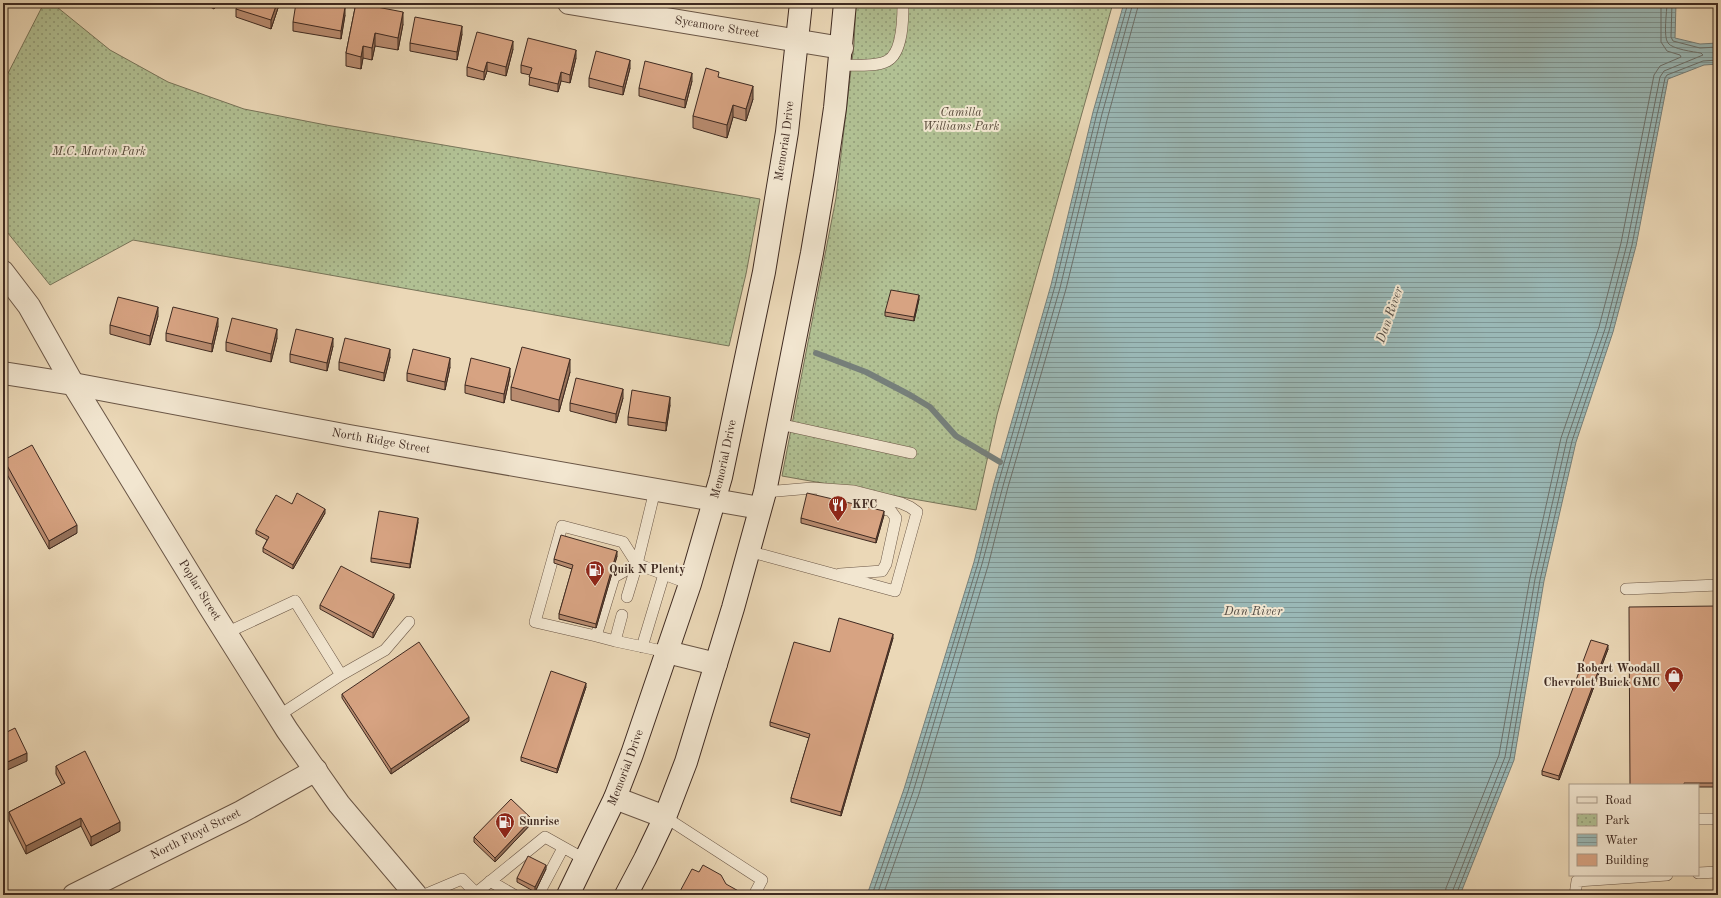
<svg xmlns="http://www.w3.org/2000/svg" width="1721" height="898" viewBox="0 0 1721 898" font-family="'Old Standard TT',serif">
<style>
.park{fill:url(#park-dots);stroke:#78755a}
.water{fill:url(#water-rules);stroke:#767f7a}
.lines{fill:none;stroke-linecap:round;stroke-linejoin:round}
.shore{stroke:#6c716c;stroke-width:1}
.stream{stroke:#767f7a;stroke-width:6}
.service-casing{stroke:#6a5646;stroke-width:12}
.minor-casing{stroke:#6a5646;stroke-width:24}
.tertiary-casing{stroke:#6a5646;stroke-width:24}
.secondary-casing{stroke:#3f2a21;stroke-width:24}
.service{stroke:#f2e6d0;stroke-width:11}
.minor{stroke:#f2e6d0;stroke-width:22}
.tertiary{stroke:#f2e6d0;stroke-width:22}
.secondary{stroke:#f2e6d0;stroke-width:22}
.wall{fill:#b98c70;stroke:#3f2a21}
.shaded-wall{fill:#96725b;stroke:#3f2a21}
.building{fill:#d7a382;stroke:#3f2a21}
.labels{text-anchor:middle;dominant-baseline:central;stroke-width:4;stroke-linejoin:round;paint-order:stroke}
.street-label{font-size:12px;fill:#3f2a21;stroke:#f2e6d0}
.park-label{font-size:12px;font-style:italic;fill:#564838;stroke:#f2e6d0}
.poi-label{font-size:12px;font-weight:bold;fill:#3f2a21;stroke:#f2e6d0;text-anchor:start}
.water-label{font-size:13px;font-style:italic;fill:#564e46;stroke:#f2e6d0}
</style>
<defs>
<pattern id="park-dots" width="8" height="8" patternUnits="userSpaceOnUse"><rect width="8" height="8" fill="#b1c093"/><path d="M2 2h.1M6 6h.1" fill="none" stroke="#919c78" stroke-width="1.8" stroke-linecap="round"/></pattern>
<pattern id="water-rules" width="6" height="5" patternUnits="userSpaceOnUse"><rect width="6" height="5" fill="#9ab8b6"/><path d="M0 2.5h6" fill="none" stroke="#7f9694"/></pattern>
</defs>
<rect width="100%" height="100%" fill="#ebd8b7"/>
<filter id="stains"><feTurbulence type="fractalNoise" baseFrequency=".005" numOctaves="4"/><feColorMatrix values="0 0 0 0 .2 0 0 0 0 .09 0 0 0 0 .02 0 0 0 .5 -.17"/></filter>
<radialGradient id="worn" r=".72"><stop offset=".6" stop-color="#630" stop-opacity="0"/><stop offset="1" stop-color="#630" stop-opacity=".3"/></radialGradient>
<!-- park -->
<path class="park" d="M44,3H52L110,50L168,82L244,109L326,125L760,199L746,274L729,346L133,240L50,285L3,227V83Z
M856,3H1113L997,415L976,510L782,476L836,198L854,44Z"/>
<!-- water -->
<path class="water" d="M1124,3H1676L1675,38L1700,44L1718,43V64L1704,65L1668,79L1636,246L1613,332L1576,442L1544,581L1514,760L1460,895H867L904,789L974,562L994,483L1051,285L1093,112Z"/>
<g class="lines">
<!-- shore -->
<path class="shore" d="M1672,3L1671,37L1673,41L1700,48L1718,47
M872,895L908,791L978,563L998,484L1055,286L1097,113L1128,3
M877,895L913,792L982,564L1003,486L1060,288L1102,114L1133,3
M883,895L919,794L988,566L1008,487L1066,289L1108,116L1139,3
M1445,895L1446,888L1499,755L1530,578L1561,438L1599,327L1621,243L1654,75L1660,66L1681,57L1680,55L1667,51L1661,42V3
M1451,895L1505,757L1535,579L1567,439L1605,329L1627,244L1660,77L1664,71L1703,55L1701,53C1694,52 1672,49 1668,43C1663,37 1667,11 1667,3
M1456,895L1510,758L1540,580L1572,441L1609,331L1632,245L1665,78L1667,75L1703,61L1718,60"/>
<!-- stream -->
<path class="stream" d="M816,353L866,372L910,395L930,407L956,436L1000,462"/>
<defs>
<path id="service" d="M840,65C851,65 877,67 887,61C903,53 903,18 903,3
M779,424L911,453
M821,491L832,496L891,511L896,518L886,564L882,571L840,574
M748,551L895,591L917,512L910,507L901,503L854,491L812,488L765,492
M1626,589L1718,585
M627,597L637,564L690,584
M622,615L615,641L667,652
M226,633L295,601L341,675L278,716
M596,636L535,622L562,526L623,542L637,564
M615,641L596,636L614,577L637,564L655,490
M642,647L664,574
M341,675L385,650L409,622
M665,817L762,880L754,895
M1698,819H1718
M1698,873L1718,872
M490,881L514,895
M424,895L462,879L476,893
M478,895L476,893L545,837L586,860
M538,895L563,848
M1575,895L1577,881L1667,875"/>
<g id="minor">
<path id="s1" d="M569,3L842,48"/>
<path d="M3,272L29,306L73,384"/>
<path d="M667,652L716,664"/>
<path d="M615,798L665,817"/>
<path id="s2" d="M74,895L241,812L316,770"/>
</g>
<g id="tertiary">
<path id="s3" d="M3,373L73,384L349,436L760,508"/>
<path id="s4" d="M73,384L209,606L287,730L339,804L416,895"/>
</g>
<g id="secondary">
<path id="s5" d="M568,895L615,798L632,754L690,584L721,477L764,272L787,132L801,3"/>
<path d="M626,895L645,859L665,817L686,762L733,608L765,492L812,253L825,176L835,108L845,3"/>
</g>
</defs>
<!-- service casing -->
<use href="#service" class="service-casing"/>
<!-- minor casing -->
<use href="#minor" class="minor-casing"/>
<!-- tertiary casing -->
<use href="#tertiary" class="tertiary-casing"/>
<!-- secondary casing -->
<use href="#secondary" class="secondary-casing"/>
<!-- service -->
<use href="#service" class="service"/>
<!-- minor -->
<use href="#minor" class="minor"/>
<!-- tertiary -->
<use href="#tertiary" class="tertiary"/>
<!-- secondary -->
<use href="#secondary" class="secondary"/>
</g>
<!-- wall -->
<path class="wall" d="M203,3H217L214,9Z
M277,3H279V5L271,29L236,17V9Z
M325,3L345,15L341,39L293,31V22Z
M356,3L403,24L398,50L375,46L372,60L363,58L361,69L346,66V53Z
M462,34L457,60L410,51V43Z
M513,49L506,76L487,71L484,80L467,76V67Z
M576,58L570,83L561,81L558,92L529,85L530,75L521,73V65Z
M630,68L623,95L589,87V78Z
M719,77L753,99L746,121L733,117L727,138L693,128V116Z
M692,81L685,108L639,96V88Z
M919,299L914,321L885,316V312Z
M158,316L150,345L110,334V325Z
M218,326L212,352L166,341V333Z
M277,338L271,362L226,351V342Z
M333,346L327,371L290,362V354Z
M390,357L384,381L339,370V362Z
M450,367L445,390L407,381V373Z
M570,372L559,412L511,400V387Z
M510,376L504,403L465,393V385Z
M623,398L616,423L570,411V403Z
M670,405L666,431L628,425V417Z
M4,460L77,533L49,549L4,469Z
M292,504L325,513L293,569L263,552V548L267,540L256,534V530Z
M884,515L876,543L801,523V518Z
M418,522L410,568L371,562V558Z
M617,556L596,628L559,619V614L572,569L554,563V559Z
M394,598L373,638L320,609V605Z
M1718,606V775H1717V787H1698V785H1630Z
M893,638L841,816L791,802V798L809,738L770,726V722L830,652Z
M1608,649L1559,780L1542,775V771Z
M586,687L557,773L521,761V757Z
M342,694L469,721L391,774L342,698Z
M56,766L120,831L91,846L81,826L26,854L9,820V812L62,785L56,774Z
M532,823L495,862L474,842V837Z
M546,869L535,892L517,882V878Z"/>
<!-- shaded-wall -->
<path class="shaded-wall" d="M214,3H217L214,9Z
M277,3H279V5L271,29V20Z
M345,7V15L341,39V31Z
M403,12V24L398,50V38Z
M462,26V34L457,60V52Z
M375,33V46L372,60V48Z
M513,41V49L506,76V67Z
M363,46V58L361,69V57Z
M576,50V58L570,83V75Z
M630,60V68L623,95V87Z
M487,62V71L484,80V72Z
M561,72V81L558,92V84Z
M692,73V81L685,108V100Z
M753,86V99L746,121V109Z
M733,105V117L727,138V125Z
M919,295V299L914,321V317Z
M158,307V316L150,345V336Z
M218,318V326L212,352V344Z
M277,329V338L271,362V354Z
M333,338V346L327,371V363Z
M390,349V357L384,381V373Z
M450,358V367L445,390V382Z
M570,359V372L559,412V400Z
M510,368V376L504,403V394Z
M623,389V398L616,423V414Z
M670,397V405L666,431V423Z
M325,509V513L293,569V565Z
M884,511V515L876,543V539Z
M418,518V522L410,568V564Z
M77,525V533L49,549V541Z
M617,551V556L596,628V624Z
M394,594V598L373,638V633Z
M893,634V638L841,816V812Z
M1608,645V649L1559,780V776Z
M586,683V687L557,773V769Z
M469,717V721L391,774V769Z
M27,753V761L3,772V764Z
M81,818V826L26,854V846Z
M532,819V823L495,862V858Z
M120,822V831L91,846V837Z
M546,865V869L535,892V887Z"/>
<!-- building -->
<path class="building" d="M238,3H277L271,20L236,9Z
M296,3H325L345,7L341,31L293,22Z
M356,3L403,12L398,38L375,33L372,48L363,46L361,57L346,53Z
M415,17L462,26L457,52L410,43Z
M477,32L513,41L506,67L487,62L484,72L467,67Z
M528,38L576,50L570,75L561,72L558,84L529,77L532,68L521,65Z
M596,51L630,60L623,87L589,78Z
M645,61L692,73L685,100L639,88Z
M706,68L719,72L718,77L753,86L746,109L733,105L727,125L693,116Z
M891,290L919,295L914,317L885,312Z
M118,297L158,307L150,336L110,325Z
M173,307L218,318L212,344L166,333Z
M232,318L277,329L271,354L226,342Z
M296,329L333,338L327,363L290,354Z
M345,338L390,349L384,373L339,362Z
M522,347L570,359L559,400L511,387Z
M413,349L450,358L445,382L407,373Z
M471,358L510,368L504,394L465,385Z
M576,378L623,389L616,414L570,403Z
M632,390L670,397L666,423L628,417Z
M32,445L77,525L49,541L4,460Z
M297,493L325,509L293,565L263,548L269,537L256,530L276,495L292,504Z
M807,493L884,511L876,539L801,518Z
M379,511L418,518L410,564L371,558Z
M561,535L617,551L596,624L559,614L573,565L554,559Z
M341,566L394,594L373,633L320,605Z
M1718,606V771H1717V783H1684V785H1630L1629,607Z
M839,618L893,634L841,812L791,798L810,734L770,722L794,642L830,652Z
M1591,640L1608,645L1559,776L1542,771Z
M419,642L469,717L391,769L342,694Z
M551,671L586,683L557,769L521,757Z
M15,728L27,753L3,764V734Z
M85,751L120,822L91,837L81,818L26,846L9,812L65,783L56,766Z
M511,799L532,819L495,858L474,837Z
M528,856L546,865L535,887L517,878Z
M703,865L721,875L726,884L742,893L741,895H678L692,869L699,872Z
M267,891L270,895H261Z"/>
<!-- icons -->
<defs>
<symbol id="restaurant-pin" viewBox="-11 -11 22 30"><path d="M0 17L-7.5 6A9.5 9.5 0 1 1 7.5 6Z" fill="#8f2418" stroke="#f2e6d0"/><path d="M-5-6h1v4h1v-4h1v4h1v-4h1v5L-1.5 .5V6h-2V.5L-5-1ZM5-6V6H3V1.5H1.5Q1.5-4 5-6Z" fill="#fff"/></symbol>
<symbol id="fuel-pin" viewBox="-11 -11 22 30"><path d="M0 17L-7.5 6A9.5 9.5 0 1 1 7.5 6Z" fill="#8f2418" stroke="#f2e6d0"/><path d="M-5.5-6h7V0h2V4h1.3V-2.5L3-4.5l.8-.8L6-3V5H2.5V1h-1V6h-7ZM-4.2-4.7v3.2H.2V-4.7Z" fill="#fff"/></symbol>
<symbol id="shop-pin" viewBox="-11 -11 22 30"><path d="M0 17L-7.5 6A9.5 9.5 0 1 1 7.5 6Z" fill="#8f2418" stroke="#f2e6d0"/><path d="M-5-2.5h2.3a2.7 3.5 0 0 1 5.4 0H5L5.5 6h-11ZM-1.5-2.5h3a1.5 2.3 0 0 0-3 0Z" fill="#fff"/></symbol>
</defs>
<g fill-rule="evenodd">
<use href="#restaurant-pin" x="827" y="494" width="22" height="30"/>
<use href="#fuel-pin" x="584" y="559" width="22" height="30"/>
<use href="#shop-pin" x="1663" y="665" width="22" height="30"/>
<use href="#fuel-pin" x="494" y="811" width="22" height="30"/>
</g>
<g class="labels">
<!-- street labels -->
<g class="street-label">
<text stroke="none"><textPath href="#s1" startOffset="150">Sycamore Street</textPath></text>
<text stroke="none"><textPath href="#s5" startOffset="788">Memorial Drive</textPath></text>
<text stroke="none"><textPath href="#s3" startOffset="384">North Ridge Street</textPath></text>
<text stroke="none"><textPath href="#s5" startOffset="464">Memorial Drive</textPath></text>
<text stroke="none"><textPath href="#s4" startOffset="242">Poplar Street</textPath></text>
<text stroke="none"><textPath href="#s5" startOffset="140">Memorial Drive</textPath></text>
<text stroke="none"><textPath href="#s2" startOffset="136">North Floyd Street</textPath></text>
</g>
<!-- park labels -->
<g class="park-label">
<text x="961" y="113">Camilla<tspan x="961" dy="14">Williams Park</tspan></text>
<text x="99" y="152">M.C. Martin Park</text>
</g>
<!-- poi labels -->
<g class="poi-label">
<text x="852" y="505">KFC</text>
<text x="609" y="570">Quik N Plenty</text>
<text x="1660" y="669" text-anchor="end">Robert Woodall<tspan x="1660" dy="14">Chevrolet Buick GMC</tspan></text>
<text x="519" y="822">Sunrise</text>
</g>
<!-- water labels -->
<g class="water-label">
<text transform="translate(1390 315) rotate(-71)">Dan River</text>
<text x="1253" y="611">Dan River</text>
</g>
</g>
<!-- margin -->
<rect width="1721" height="898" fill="none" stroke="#ebd8b7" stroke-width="16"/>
<rect x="4" y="4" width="1713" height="890" fill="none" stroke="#3f2a21" stroke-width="2"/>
<rect x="8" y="8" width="1705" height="882" fill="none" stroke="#3f2a21"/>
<!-- legend -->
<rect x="1569" y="784" width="130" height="92" fill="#f2e6d0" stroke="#aa9b8a"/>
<rect x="1577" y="797" width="20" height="6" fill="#f2e6d0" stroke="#aa9b8a"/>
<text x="1605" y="804" font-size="12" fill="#3f2a21">Road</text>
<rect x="1577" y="814" width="20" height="12" fill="url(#park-dots)" stroke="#aa9b8a"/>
<text x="1605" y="824" font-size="12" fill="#3f2a21">Park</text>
<rect x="1577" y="834" width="20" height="12" fill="url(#water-rules)" stroke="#aa9b8a"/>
<text x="1605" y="844" font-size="12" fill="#3f2a21">Water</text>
<rect x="1577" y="854" width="20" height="12" fill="#d7a382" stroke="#aa9b8a"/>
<text x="1605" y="864" font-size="12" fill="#3f2a21">Building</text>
<rect width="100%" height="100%" filter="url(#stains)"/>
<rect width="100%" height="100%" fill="url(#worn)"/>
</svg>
